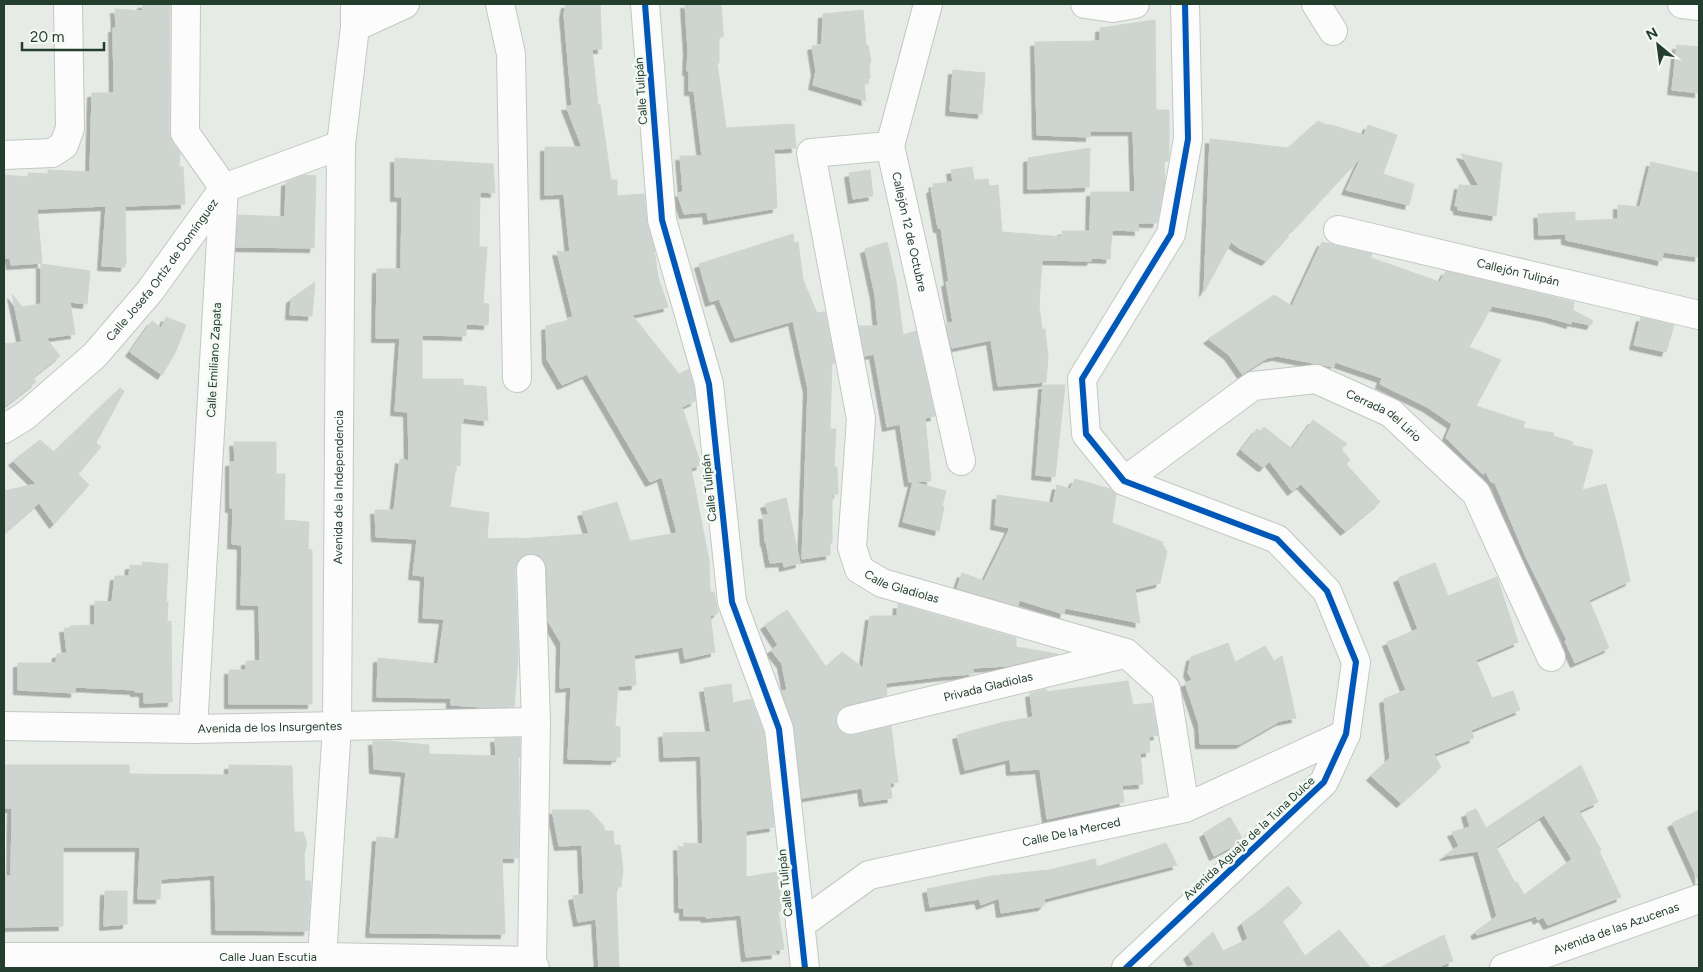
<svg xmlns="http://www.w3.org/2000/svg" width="1703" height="972" viewBox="0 0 1703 972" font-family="Figtree,sans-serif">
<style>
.building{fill:#ced4cf;stroke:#cfd4cf;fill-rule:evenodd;filter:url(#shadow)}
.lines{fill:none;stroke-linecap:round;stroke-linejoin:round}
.minor-casing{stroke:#c3c8c3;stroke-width:30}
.minor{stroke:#fbfcfb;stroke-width:28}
.cycleway-casing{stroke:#f4f9f5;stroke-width:9}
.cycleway{stroke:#0057b8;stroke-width:6}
.labels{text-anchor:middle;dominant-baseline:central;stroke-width:5;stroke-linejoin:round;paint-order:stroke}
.street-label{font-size:12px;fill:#233e2d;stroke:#f4f9f5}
</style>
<defs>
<filter id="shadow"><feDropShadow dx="-4.5" dy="4.5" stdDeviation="0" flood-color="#0004"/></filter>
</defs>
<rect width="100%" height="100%" fill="#e6ebe6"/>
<!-- building -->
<path class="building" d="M142,4H170L169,133L172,142L180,153L179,167H183L185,204L125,206L126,264L125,263V267L102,266L106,206L37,209L42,263L11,265L10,258H4V175L28,177V173L48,174V170L90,172L92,93H114L113,28H116L115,9L143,11Z
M566,4H600L602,49H592L598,105H600L611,180H617V196L644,194L647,224L654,248L658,277L668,307L632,315L679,374L689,369L694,387L695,401L682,407L701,465L691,468L709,561L710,592H714L718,613H715L716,615H710L715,652L685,659L683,647L634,655L636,685L618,686L615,726L620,727V757H616L615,760L568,759L571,687L560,688L561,643L548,621L547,568L544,560L538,555L530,553L522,556L518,561L515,569L518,658L514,707H482L451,705V698L377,697L378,658L438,664L444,619L423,618L425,578L424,576L413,575L417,539L376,537L375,510H394L400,459L409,461L408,412L395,411L400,338H376L377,269H401L402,197H395V158L493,164L495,193L480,192L479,247H487L483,303L489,304L488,325L466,324V336L422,335V379H463V385L486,387L488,421L463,418V422H461L460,466L456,465L450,507L489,513L487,539L518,538V539L589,534L582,512L617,502L630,541L677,533L662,477L650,482L587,374L562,385L547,359L546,326L569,320L568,318L573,317L557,251L570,252L564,194L545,195V147H582L566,106H572L564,14Z
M685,4H721L723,32V37H719V63H717L726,128L794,124L796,148L774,149L777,208L708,220L707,212L684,214L677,193L683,192L680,156H702L694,91H689V71H687L688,50Z
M863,10L866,45H868L871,62L869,64L870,78L868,79V84H864L866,101L813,85L816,71L812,46L822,44L823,14Z
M1155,20L1156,110H1169V156L1168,161H1164L1165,181L1157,223H1138L1139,231L1112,230L1110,259L1092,258L1091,261L1042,260L1039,305L1042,329H1045L1048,357L1046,382L998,386L991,340L952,348L946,324L953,322L946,282H949L941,228H938L931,189L934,188L933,184L953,182L951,170L972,167L974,180L988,179L989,186L998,185L1002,232L1062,237V231H1090L1091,192H1135L1133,131H1090V137L1037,135L1035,42L1100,41V28Z
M1677,45L1699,47V93L1672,90Z
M953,70L985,73L982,114L950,111Z
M1318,121L1326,125H1331L1364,135L1368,125L1397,135L1383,174L1414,184L1409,205L1346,190L1362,156L1299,224L1286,235L1289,236L1266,261L1239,248L1231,242L1204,292L1210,139L1288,148Z
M1090,148L1089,187L1028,189V158Z
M1461,154L1502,163L1496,216L1458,210V206H1455L1459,185L1479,186Z
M1651,162L1699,173V257L1663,252L1662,261L1566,240V234L1539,235L1538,214L1575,212V221L1618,219V205L1640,207Z
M870,170L873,196L853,199L849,173Z
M304,175L316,176L314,248L236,247L238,215L285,217L286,182Z
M793,234L794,243L798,242L803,280L817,313L825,312L835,363H832L830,429H836L834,467H837L838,494H832V543H830V555L802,559L808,389L793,321L735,338L719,299L710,302L699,264Z
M887,242L896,281L903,335L916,331L935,416L925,418L931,481L909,482L900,424L887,427L874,354L865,356L859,326H878L875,295L865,249Z
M1322,242L1372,254L1371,258L1440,282L1446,271L1574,302L1573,310L1593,321L1591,325L1571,321V324L1547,317L1492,306L1469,347L1501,360L1476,406L1525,422L1523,428L1554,433L1553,436L1573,442L1572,445L1593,450L1582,490L1606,484L1620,536L1630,581L1589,600L1609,648L1575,663L1565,641L1567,640L1526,557L1495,483L1491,482L1486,472L1483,474L1446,438L1452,424L1427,407L1380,384L1382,378L1335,362L1334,367L1277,356L1267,358L1242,374L1229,355L1208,339L1274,295L1292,306Z
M41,264L90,271L87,304L70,302L75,334L46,338L60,356L33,377L36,382L4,407V344L22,342L12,294L22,307L41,304Z
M315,282L312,316L290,315L291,299Z
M166,317L186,325L175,353L162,375L130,352L152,321L161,328Z
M1641,317L1674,325L1666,352L1634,345Z
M1043,385H1065L1055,477L1036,475Z
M120,388L124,391L96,443L101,447L78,474L89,485L54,524L39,503L4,533V491L36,484L13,461L40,440L54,452Z
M1313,420L1347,444L1341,449L1350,460L1346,464L1380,502L1345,531L1301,484L1292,491L1269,461L1264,467L1261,466L1241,450L1257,429L1260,431L1264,427L1292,449Z
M234,442H276V474H285L284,520L309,522L308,549L312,550V704H229V670H246V661H260L259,605H241L242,545L232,544L233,508H230V462H235Z
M1075,479L1110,489L1116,494L1112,523L1163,542L1162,546L1165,547V550L1167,551L1160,583L1135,589L1140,623L1065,608L1064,614L1019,600L1018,606L957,588L962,573L984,581L1010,528L995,525L997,495L1053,503L1057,485L1070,489Z
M913,482L946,491L942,506L944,507L939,531L903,522Z
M786,498L800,563L784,567L783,562L770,563L766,542H765L763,515H769L765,504Z
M143,562L168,564L166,602H168L167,622L171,621L172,702L144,703V692H135V690L75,687V693L18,690V663H56L57,654L67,653L64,628H70V626L95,625V601L112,602L115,576H129L130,565L142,566Z
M1435,563L1448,596L1497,577L1518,642L1476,660L1492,698L1513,691L1520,710L1471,730L1474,738L1434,754L1441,767L1401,803L1371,776L1390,758L1384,699L1406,690L1387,642L1418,629L1398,578Z
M898,604L1016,638V647L1058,654L1007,666L973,668V674L945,676L886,683L887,695L847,705L841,708L836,715V723L839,730L846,735H855L891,726L898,782L890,783L892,798L864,802L862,788L802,798L794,727L782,691L787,690L782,664L771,650L778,645L765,625L787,610L826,667L842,652L863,668L870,616H897Z
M1228,643L1235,662L1265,646L1274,661L1282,656L1296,718L1280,721L1240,744H1200L1199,725L1185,683L1192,680L1188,672L1191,657Z
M1128,681L1133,705L1152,703L1158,735L1149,737L1150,752L1140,753L1143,784L1122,785L1124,802L1047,819L1040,769L1011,771L1010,759L965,770L957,735L1004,722L1033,717L1030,693L1047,689L1046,692Z
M731,684L733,703L751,699L764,733L774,827L746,831V877L778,872L781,911H778L784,949L775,950L776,954L746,957L741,915L706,918L705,916H684V908H679L678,846L684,847V843L703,844L701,756L664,757L663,733L711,732L704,688Z
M495,738H520V757H518L519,779L518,858H502L505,934L370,933L377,837L399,839L406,772L374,769L373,741H388L429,745V754L496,756Z
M4,765H129V774L229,775V765L292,766L294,832H303L307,844L304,855L305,881H311L308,931L216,930L215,875L161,879L160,899H138L140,847H63V926L4,927V876H11L12,808H4Z
M1581,765L1598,802L1579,811L1601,850L1599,851L1621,897L1548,925L1543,917L1538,920L1536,916L1477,935L1475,932L1497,916L1478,851L1444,856L1459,846L1452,832L1470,827L1466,813L1476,809L1486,828ZM1544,815L1572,859L1524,895L1517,882L1515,883L1496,847Z
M552,810H589L604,826V831H613L614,845H620L623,870L621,887H616L619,968H599L596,919L578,922L573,896L584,894L582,845L559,846Z
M1699,810V882L1672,823Z
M1230,817L1242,838L1233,846L1214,856L1204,833Z
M1166,843L1177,865L1044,899L1045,904L1043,905V906L1001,913L999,898L981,905L979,899L930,907L927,889L992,876L1049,870L1095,859L1097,867Z
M1288,886L1302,903L1282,921L1305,956L1339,930L1371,968H1186L1194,965L1188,955L1213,932L1223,951L1248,939L1242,923L1261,909Z
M105,891H127V924L104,926Z
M1444,935L1453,961L1436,968H1379Z"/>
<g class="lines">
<defs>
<g id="minor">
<path d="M186,4L185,133L224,188L193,729"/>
<path d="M500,4L511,54L517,378"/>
<path d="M645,4L662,220L709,384L732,602L779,729L805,968"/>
<path id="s1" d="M928,4L890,146L961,461"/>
<path d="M1085,4L1113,8L1135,4"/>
<path d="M1316,4L1333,31"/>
<path d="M1682,4L1699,6"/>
<path d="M355,27L405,4"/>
<path id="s2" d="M890,146L811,153L861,419L852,547L859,569L882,583L1126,653L1166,689L1185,808"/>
<path d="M4,155L52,153L64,145L70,128L68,4"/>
<path id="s3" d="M1338,230L1699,315"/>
<path id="s4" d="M4,429L25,416L95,355L150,291L224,188L341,145"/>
<path id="s5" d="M1124,481L1253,386L1316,379L1391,413L1476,493L1551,657"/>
<path d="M531,569L536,722L532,961L535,968"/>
<path id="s6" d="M851,720L1124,654"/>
<path id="s7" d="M4,726L193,729L536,722"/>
<path id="s8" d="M800,925L869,875L1185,808L1346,734"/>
<path id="s9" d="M4,957H322L532,961"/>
<path id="s10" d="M318,968L322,957L337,727L341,145L355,27V4"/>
<path d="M1126,968L1324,782L1346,734L1356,662L1327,591L1277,539L1124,481L1086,434L1082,379L1171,234L1188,139L1185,4"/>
<path id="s11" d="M1504,968L1699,899"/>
</g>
</defs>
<!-- minor casing -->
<use href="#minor" class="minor-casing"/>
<!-- minor -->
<use href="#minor" class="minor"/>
<defs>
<path id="cycleway" d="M645,4L662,220L709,384L732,602L779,729L805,968
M1126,968L1324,782L1346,734L1356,662L1327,591L1277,539L1124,481L1086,434L1082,379L1171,234L1188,139L1185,4"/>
</defs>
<!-- cycleway casing -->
<use href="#cycleway" class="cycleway-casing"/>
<!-- cycleway -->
<use href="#cycleway" class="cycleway"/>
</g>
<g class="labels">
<!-- street labels -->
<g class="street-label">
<text transform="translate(641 91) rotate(-94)">Calle Tulipán</text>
<text stroke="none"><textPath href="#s1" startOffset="235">Callejón 12 de Octubre</textPath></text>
<text stroke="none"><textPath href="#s4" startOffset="226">Calle Josefa Ortíz de Domínguez</textPath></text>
<text stroke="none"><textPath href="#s3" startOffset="185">Callejón Tulipán</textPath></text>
<text transform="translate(214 360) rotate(-87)">Calle Emiliano Zapata</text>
<text stroke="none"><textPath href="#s5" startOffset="301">Cerrada del Lirio</textPath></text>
<text stroke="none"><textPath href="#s10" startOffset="482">Avenida de la Independencia</textPath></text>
<text transform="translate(709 488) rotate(-96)">Calle Tulipán</text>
<text stroke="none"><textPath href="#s2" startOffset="548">Calle Gladiolas</textPath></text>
<text stroke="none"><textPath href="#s6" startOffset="141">Privada Gladiolas</textPath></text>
<text stroke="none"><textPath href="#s7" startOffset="266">Avenida de los Insurgentes</textPath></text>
<text stroke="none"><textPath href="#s8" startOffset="292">Calle De la Merced</textPath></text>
<text transform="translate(1249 838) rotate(-43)">Avenida Aguaje de la Tuna Dulce</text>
<text transform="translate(785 883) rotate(-96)">Calle Tulipán</text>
<text stroke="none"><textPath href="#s11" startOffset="119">Avenida de las Azucenas</textPath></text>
<text stroke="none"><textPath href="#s9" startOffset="264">Calle Juan Escutia</textPath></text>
</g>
</g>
<!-- border -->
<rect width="1703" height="972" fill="none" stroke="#233e2d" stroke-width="10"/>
<!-- north arrow -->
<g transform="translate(1658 45) rotate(331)" stroke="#f4f9f5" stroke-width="4" paint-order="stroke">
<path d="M0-4L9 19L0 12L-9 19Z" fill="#233e2d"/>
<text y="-8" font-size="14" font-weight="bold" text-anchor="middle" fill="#233e2d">N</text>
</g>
<!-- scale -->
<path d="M22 42v8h82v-8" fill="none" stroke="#233e2d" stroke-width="2.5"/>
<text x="30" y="42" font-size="15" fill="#233e2d" stroke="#f4f9f5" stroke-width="4" paint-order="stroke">20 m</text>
</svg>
